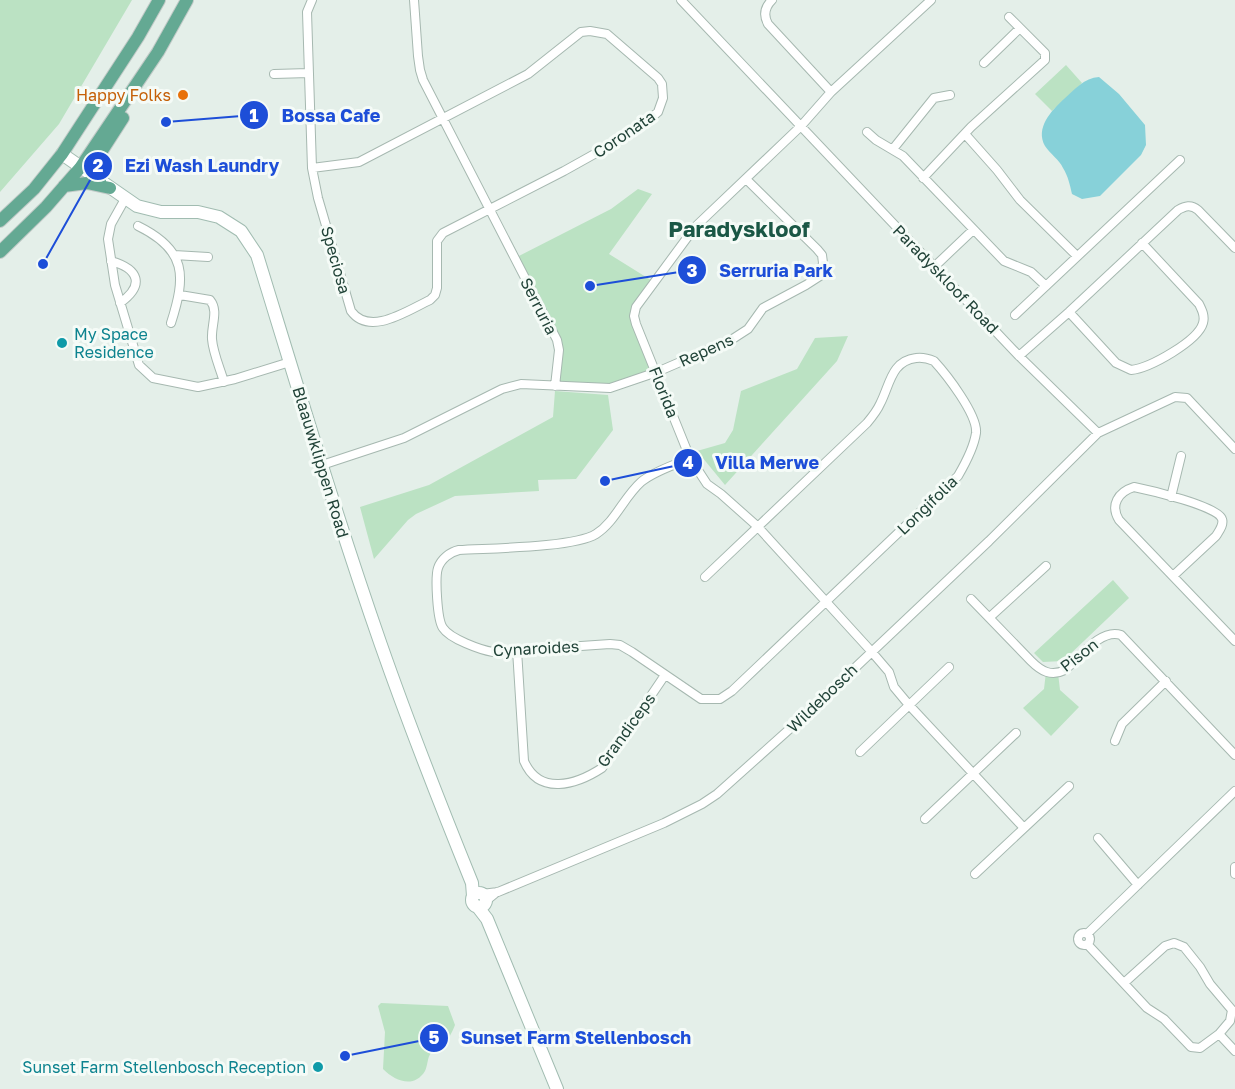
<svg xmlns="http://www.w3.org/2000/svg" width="1235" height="1089" viewBox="0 0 1235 1089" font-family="'Golos Text',sans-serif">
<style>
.green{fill:#bbe2c3}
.water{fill:#87d1d9}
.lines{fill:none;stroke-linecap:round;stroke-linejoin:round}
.street-casing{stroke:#a6b8b0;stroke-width:10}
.secondary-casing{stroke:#a1bcb1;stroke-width:14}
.primary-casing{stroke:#c1cac7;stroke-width:14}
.street{stroke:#fff;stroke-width:8}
.secondary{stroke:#fff;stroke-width:12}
.primary{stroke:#64a993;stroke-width:12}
.food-dot{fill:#e8710a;stroke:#f5fbf7;stroke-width:2}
.culture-dot{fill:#0f9aa8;stroke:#f5fbf7;stroke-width:2}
.labels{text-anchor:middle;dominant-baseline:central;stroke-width:6;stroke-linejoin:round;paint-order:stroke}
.food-label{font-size:16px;fill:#c56008;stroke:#f5fbf7;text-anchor:end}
.street-label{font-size:16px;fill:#214338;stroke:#f5fbf7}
.culture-label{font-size:16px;fill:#0d838f;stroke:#f5fbf7;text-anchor:start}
.district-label{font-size:22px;font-weight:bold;fill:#1a5745;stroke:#f5fbf7}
.leader{fill:none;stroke:#1d4ed8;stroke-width:2}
.callout-dot{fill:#1d4ed8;stroke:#f5fbf7;stroke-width:2}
.mark-label{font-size:18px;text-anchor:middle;font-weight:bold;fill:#fff}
.callout-label{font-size:18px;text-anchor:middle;font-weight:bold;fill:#1d4ed8;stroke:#f5fbf7;stroke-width:6;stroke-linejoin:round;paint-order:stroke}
</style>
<rect width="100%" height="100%" fill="#e4efe9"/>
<!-- green -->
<path class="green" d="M0,0H132L59,124L0,192Z
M1066,65L1082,83L1052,111L1035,94Z
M638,189L652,194L609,254L654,282L634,316L657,372L610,388L555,386L559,350L515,258L611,209Z
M848,336L837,361L725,485L697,451L725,443L733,430L741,391L797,369L815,338Z
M555,391L608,395L613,430L576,479L538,480L539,491L455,496L416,514L408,520L374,559L360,507L429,485L553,417Z
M1113,580L1129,598L1063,661L1043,662L1034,653Z
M1046,672L1058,673L1060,690L1079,707L1051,736L1023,708L1044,689Z
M381,1003L448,1006L455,1025C452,1032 449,1040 442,1045C438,1048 434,1049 431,1053C427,1058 428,1065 425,1071C414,1089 395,1081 383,1069L385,1032L378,1006Z"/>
<!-- water -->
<path class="water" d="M1099,77L1119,94L1145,125L1146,145L1141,155L1100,196L1082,199L1072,194C1070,185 1068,176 1063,168C1059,159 1050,154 1045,146C1035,128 1051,111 1064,99C1075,89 1084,78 1099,77Z"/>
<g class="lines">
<defs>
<path id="street" d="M312,0L307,12L312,168L318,198L351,311C370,337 408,310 430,300L435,295L437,288V241L443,233L564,171L607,147L651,118L658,112L663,98L662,84L658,78L607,34L590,31L581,32L528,74L359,162L312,168
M414,0L418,56L420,70L423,80L557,340L559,350L555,386
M681,0L1019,356L1098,433
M772,0C765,7 763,15 768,24L831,92L931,0
M984,63L1020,28
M274,74L309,73
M831,92L801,126L695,227L636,307L634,316L636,324L690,458L707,484L721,494L757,526L871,651L889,672L894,687L909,705L1024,828
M867,132L876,140L903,156L1004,261L1031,272L1046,286
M965,134L997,170L1020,200L1077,256
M893,149L934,98L950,95
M923,178L971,127L1045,60V53L1009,17
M125,199L111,224L108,239L115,285L139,365L153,378L198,387L235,379L290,362
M138,226C187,250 186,276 171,323
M174,255L208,257
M111,261C139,269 145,285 120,303
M934,267L973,230
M180,295L210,300C219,311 211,325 212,339C213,353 220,368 224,382
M1069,312L1116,363L1131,370C1150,368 1198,341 1203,323C1205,316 1202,310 1199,304L1142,243
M1015,315L1180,160
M1019,356L1069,312L1178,210C1185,206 1191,204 1198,210L1235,248
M690,458C675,465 654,471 641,482C624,497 615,522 596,534C573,548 489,548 459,550C450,552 441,559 438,568C435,577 437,620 443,628C450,639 481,650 493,652L610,644L620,645L632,652L701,699H720L732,691L958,476C965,464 974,447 976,433C978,415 946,374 934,361C927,358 923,357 916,358C891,361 890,385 880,404C877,411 872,417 867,423L705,577
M322,465L404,438L502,389L521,384L610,388L657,372L731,340L748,329L763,308L806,285L820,276L823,263L822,255L817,249L746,179
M1171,497L1181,456
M1173,576L1216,536C1219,531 1224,525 1222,519C1218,506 1149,490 1134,487C1118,492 1110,505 1119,520L1235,641
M971,599L1031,661C1041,671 1051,677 1065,670C1080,657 1101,628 1121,635L1235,755
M990,617L1046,566
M517,650L524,761C539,796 576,785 602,768L665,675
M1115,741L1122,724L1166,681
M860,752L949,667
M925,819L1016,733
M1098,838L1138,885
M1235,867V874
M975,874L1069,786
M482,894L498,892L664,823L702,804L717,794L803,717L989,541L1098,433L1175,397L1187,398L1235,449
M486,901L497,892
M1078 939a6 6 0 1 1 12 0a6 6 0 1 1-12 0Z
M1087,934L1235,791
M1088,945L1147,1008L1164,1019L1191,1047L1200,1048L1219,1034L1230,1021L1232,1010L1210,984L1200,967L1184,947L1174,943L1165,946L1124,983
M1219,1034L1235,1051"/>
<path id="secondary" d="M62,154L137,206L161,212H198L219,217L241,231L257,255C297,385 336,516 381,645C409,725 440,804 472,883L473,896
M472 900a7 7 0 1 1 14 0a7 7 0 1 1-14 0Z
M477,906L487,919L557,1089"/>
<path id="primary" d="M100,181L95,171L96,160L123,118
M64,186L87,183L110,188
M0,221L34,189L62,154L138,37L159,0
M0,252L46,207L80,168L158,52L187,0"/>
</defs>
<!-- street casing -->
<use href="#street" class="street-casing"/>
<!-- secondary casing -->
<use href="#secondary" class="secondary-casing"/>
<!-- primary casing -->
<use href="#primary" class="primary-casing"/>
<!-- street -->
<use href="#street" class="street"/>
<!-- secondary -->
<use href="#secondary" class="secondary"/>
<!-- primary -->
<use href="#primary" class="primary"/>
</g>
<!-- markers -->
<circle class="food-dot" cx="183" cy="95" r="6"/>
<g class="culture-dot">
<circle cx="62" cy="343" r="6"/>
<circle cx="318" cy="1067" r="6"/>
</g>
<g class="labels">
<!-- food labels -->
<g class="food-label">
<text x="171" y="95">Happy Folks</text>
</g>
<!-- street labels -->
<g class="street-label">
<text transform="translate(624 134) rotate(-34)">Coronata</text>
<text transform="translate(336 260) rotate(74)">Speciosa</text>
<text transform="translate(946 279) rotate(46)">Paradyskloof Road</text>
<text transform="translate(539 306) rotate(63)">Serruria</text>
<text transform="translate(706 350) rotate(-24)">Repens</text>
<text transform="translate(664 392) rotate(68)">Florida</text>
<text transform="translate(321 462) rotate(73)">Blaauwklippen Road</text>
<text transform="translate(927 505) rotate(-44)">Longifolia</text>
<text transform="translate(536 648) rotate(-3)">Cynaroides</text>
<text transform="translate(1079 655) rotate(-38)">Pison</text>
<text transform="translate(822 698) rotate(-44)">Wildebosch</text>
<text transform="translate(626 730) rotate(-54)">Grandiceps</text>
</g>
<!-- culture labels -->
<g class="culture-label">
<text x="74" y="334">My Space<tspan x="74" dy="18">Residence</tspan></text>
<text x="306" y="1067" text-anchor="end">Sunset Farm Stellenbosch Reception</text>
</g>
<!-- district labels -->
<g class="district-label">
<text x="739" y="228">Paradyskloof</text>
</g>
</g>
<!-- callouts -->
<path class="leader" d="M166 122L254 115M43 264L98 166M590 286L692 270M605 481L688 463M345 1056L434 1038"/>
<g class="callout-dot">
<circle cx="166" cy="122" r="6"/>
<circle cx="43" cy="264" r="6"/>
<circle cx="590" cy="286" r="6"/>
<circle cx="605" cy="481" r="6"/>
<circle cx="345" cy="1056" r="6"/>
<circle cx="254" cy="115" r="15"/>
<circle cx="98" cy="166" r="15"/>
<circle cx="692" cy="270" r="15"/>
<circle cx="688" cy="463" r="15"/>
<circle cx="434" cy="1038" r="15"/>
</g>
<g class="mark-label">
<text x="254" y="122">1</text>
<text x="98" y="172">2</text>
<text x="692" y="277">3</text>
<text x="688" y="469">4</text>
<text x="434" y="1044">5</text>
</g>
<g class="callout-label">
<text x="331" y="122">Bossa Cafe</text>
<text x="202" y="172">Ezi Wash Laundry</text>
<text x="776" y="277">Serruria Park</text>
<text x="767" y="469">Villa Merwe</text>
<text x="576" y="1044">Sunset Farm Stellenbosch</text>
</g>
</svg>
